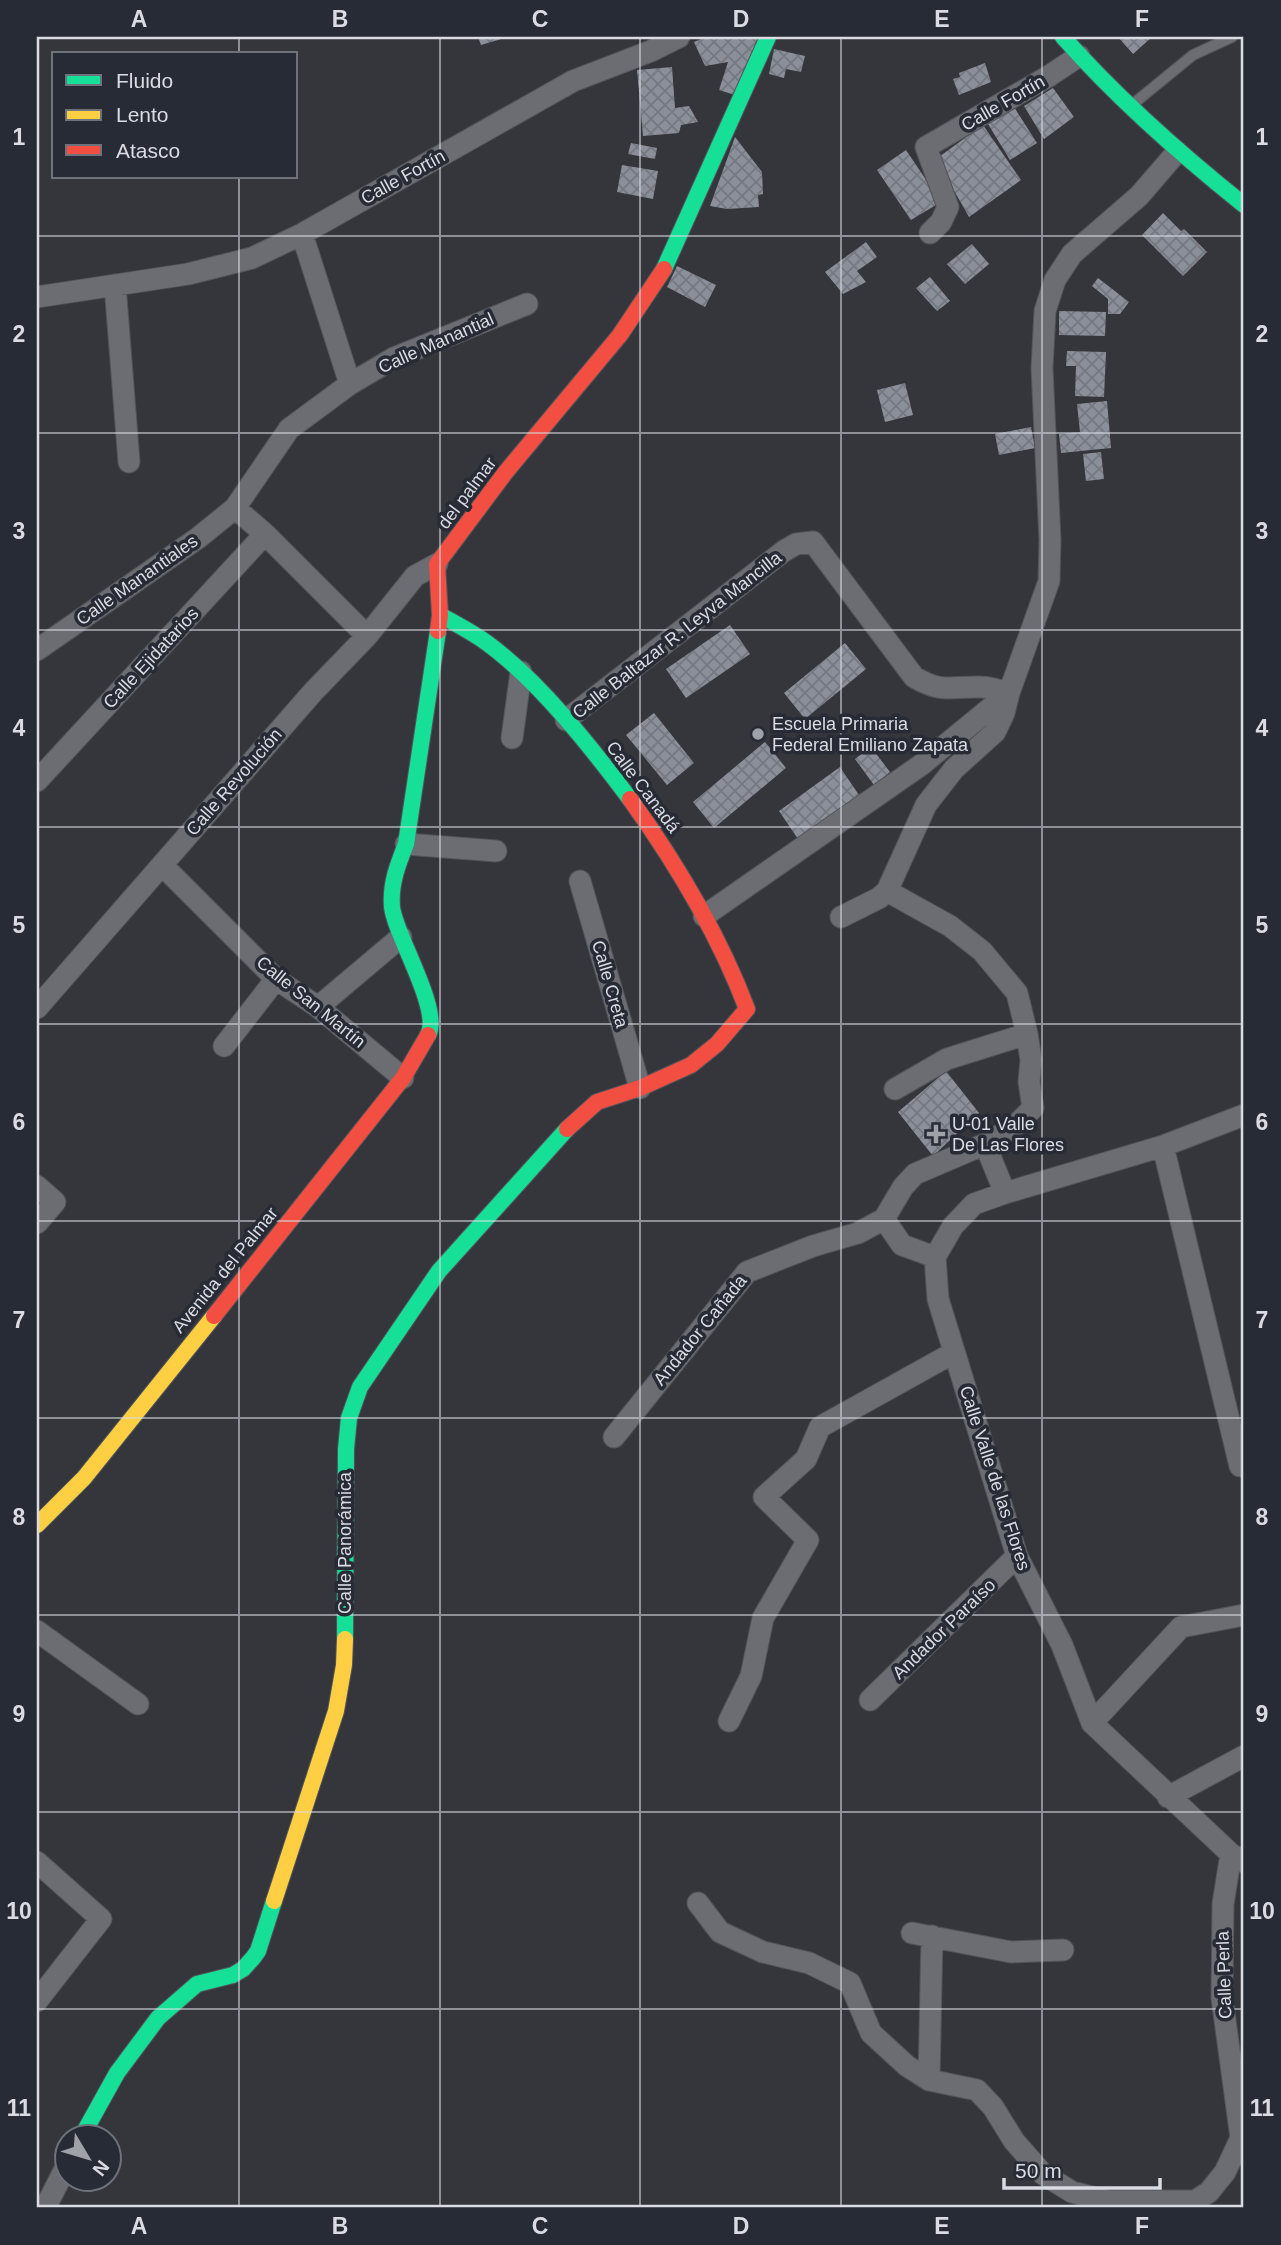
<svg xmlns="http://www.w3.org/2000/svg" width="1281" height="2245" viewBox="0 0 1281 2245" font-family="Arial,sans-serif">
<style>
.building{fill:url(#building-cross-hatch)}
.lines{fill:none;stroke-linecap:round;stroke-linejoin:round}
.lane-casing{stroke:#525459;stroke-width:12}
.street-casing{stroke:#525459;stroke-width:23}
.fast-casing{stroke:#525459;stroke-width:18}
.slow-casing{stroke:#525459;stroke-width:18}
.jam-casing{stroke:#525459;stroke-width:18}
.lane{stroke:#6b6d72;stroke-width:10}
.street{stroke:#6b6d72;stroke-width:21}
.fast{stroke:#16e098;stroke-width:16}
.slow{stroke:#ffcf43;stroke-width:16}
.jam{stroke:#f24e42;stroke-width:16}
.grid{fill:none;stroke:#d9dce3;stroke-width:2;stroke-opacity:0.55}
.poi-dot{fill:#9fa2a9;stroke:#272b35;stroke-width:2.5}
.labels{text-anchor:middle;dominant-baseline:central;stroke-width:7;stroke-linejoin:round;paint-order:stroke}
.street-label{font-size:18px;fill:#d9dce3;stroke:#272b35}
.poi-label{font-size:18px;fill:#d9dce3;stroke:#272b35;text-anchor:start}
.neatline{fill:none;stroke:#d9dce3;stroke-width:2.5}
.grid-label{font-size:23px;text-anchor:middle;font-weight:bold;fill:#d9dce3}
</style>
<defs>
<pattern id="building-cross-hatch" width="8" height="8" patternUnits="userSpaceOnUse" patternTransform="scale(1.75)"><rect width="8" height="8" fill="#8a8f9a"/><path d="M0 0l8 8M0 8l8-8" fill="none" stroke="#747880"/></pattern>
</defs>
<rect width="100%" height="100%" fill="#34363c"/>
<!-- building -->
<path class="building" d="M478,37H508L481,45Z
M706,37H758L738,96L719,90L728,62L705,66L694,42Z
M1118,37H1152L1133,54Z
M774,49L805,56L801,72L786,69L784,78L769,74Z
M985,63L991,82L959,95L953,79L960,77L959,73Z
M672,67L675,108L689,106L698,122L681,125L679,133L643,136L637,70Z
M1053,88L1074,117L1044,139L1024,106Z
M1014,107L1037,143L1010,160L988,124Z
M983,125L1021,180L969,217L936,159Z
M735,137L762,172L763,194L758,195L759,207L727,209L710,206Z
M631,143L657,148L655,159L628,154Z
M906,150L941,202L911,220L877,170Z
M622,165L658,171L653,199L617,192Z
M1163,213L1181,231L1184,229L1207,252L1183,276L1142,235Z
M866,242L877,257L857,271L866,282L843,294L825,272Z
M972,244L989,264L965,284L947,264Z
M677,266L716,285L705,307L667,287Z
M930,277L950,301L937,311L916,288Z
M1098,278L1129,302L1120,314H1108V299L1092,286Z
M1059,311L1106,312L1105,336L1059,335Z
M1067,351L1106,352L1104,397L1075,396L1076,366H1066Z
M905,383L913,415L885,422L877,390Z
M1107,401L1111,448L1061,453L1059,434L1080,432L1077,404Z
M1031,427L1035,448L999,455L995,434Z
M1101,452L1104,479L1086,481L1083,454Z
M730,625L750,654L686,698L666,669Z
M845,643L866,669L805,719L784,693Z
M654,713L694,763L667,785L626,735Z
M765,742L786,768L714,828L693,802Z
M871,747L890,772L874,785L855,759Z
M840,767L861,798L800,842L779,811Z
M946,1071L979,1113L933,1156L898,1112Z"/>
<g class="lines">
<defs>
<path id="lane" d="M1133,104L1193,55L1232,37"/>
<path id="street" d="M930,233L941,222L948,207L926,147L1049,76L1079,56
M302,234L350,384
M115,285L129,462
M37,297L188,274L252,258L302,234L573,81L651,51L679,37
M235,508L265,534L367,636
M37,650L198,538L235,508L289,429L350,384L394,358L527,304
M566,720L784,551L796,544L813,542L914,677C943,694 950,686 981,687C990,687 1000,691 1009,693L1004,713L995,732L954,769L926,805L887,891L879,898L841,917
M512,738L521,672
M37,781L265,534
M406,844L496,851
M162,865L276,979L318,1007L403,1078
M580,881L640,1088
M887,891L950,926L982,951L1017,993L1027,1034L1031,1060L1029,1082L1033,1108L1015,1126L985,1144L915,1174L903,1187L884,1219L902,1245L935,1257
M704,916L921,765L1009,693L1049,581L1050,540L1042,368L1045,311L1055,280L1072,254L1139,196L1177,152
M318,1007L401,937
M37,1008L313,692L367,636L415,576L437,564
M224,1046L276,979
M895,1089L947,1059L1027,1034
M985,1144L1005,1193
M1163,1146L1240,1466
M37,1186L55,1202L37,1223
M935,1257L938,1299L1017,1556L1062,1645L1092,1723L1231,1854L1244,1862
M935,1257L953,1226L974,1204L1005,1193L1163,1146L1244,1115
M614,1437L747,1272L813,1246L858,1233L884,1219
M37,1631L138,1704
M870,1700L1017,1556
M729,1721L751,1676L763,1618L808,1540L764,1497L806,1459L820,1427L953,1353
M1092,1723L1181,1627L1244,1615
M1168,1797L1244,1756
M1231,1854L1223,1904L1222,1998L1241,2138L1244,2143
M37,1862L101,1919L37,2001
M698,1903L720,1932L763,1952L809,1963L850,1983L871,2033L907,2066L929,2080L977,2090L993,2107L1014,2141L1043,2174L1072,2192L1108,2201H1195L1209,2192L1225,2172L1241,2138
M912,1933L1011,1952L1063,1950
M929,2080L932,1936
M45,2208L66,2167"/>
<path id="fast" d="M1063,37C1118,99 1179,153 1244,205
M664,269L768,37
M440,615C456,624 472,632 487,643C539,681 591,747 630,799
M428,1035C442,1010 395,935 392,907C390,884 398,864 406,844L438,631
M345,1639L346,1449L349,1418L360,1387L439,1271L567,1129
M82,2136L117,2073L158,2018L197,1984L233,1975L243,1969L253,1958L258,1951L274,1901"/>
<path id="slow" d="M37,1525L84,1478L214,1316
M274,1901L336,1711L344,1665L345,1639"/>
<path id="jam" d="M438,631L440,615L437,564L505,473L620,335L664,269
M567,1129L597,1102L640,1088L691,1065L717,1044L747,1009C719,935 676,863 630,799
M214,1316L403,1078L428,1035"/>
</defs>
<!-- lane casing -->
<use href="#lane" class="lane-casing"/>
<!-- street casing -->
<use href="#street" class="street-casing"/>
<!-- fast casing -->
<use href="#fast" class="fast-casing"/>
<!-- slow casing -->
<use href="#slow" class="slow-casing"/>
<!-- jam casing -->
<use href="#jam" class="jam-casing"/>
<!-- lane -->
<use href="#lane" class="lane"/>
<!-- street -->
<use href="#street" class="street"/>
<!-- fast -->
<use href="#fast" class="fast"/>
<!-- slow -->
<use href="#slow" class="slow"/>
<!-- jam -->
<use href="#jam" class="jam"/>
</g>
<!-- grid -->
<path class="grid" d="M239,37V54M440,37V2208M640,37V2208M841,37V2208M1042,37V2208M239,177V2208M37,236H1244M37,433H1244M37,630H1244M37,827H1244M37,1024H1244M37,1221H1244M37,1418H1244M37,1615H1244M37,1812H1244M37,2009H1244"/>
<!-- markers -->
<g class="poi-dot">
<circle cx="758" cy="734" r="7"/>
<path d="M932.5 1123.5h7v7h7v7h-7v7h-7v-7h-7v-7h7z"/>
</g>
<g class="labels">
<!-- street labels -->
<g class="street-label">
<text transform="translate(1003 103) rotate(-30)">Calle Fortín</text>
<text transform="translate(403 177) rotate(-29)">Calle Fortín</text>
<text transform="translate(436 343) rotate(-24)">Calle Manantial</text>
<text transform="translate(467 493) rotate(-53)">del palmar</text>
<text transform="translate(137 580) rotate(-35)">Calle Manantiales</text>
<text transform="translate(677 635) rotate(-38)">Calle Baltazar R. Leyva Mancilla</text>
<text transform="translate(151 658) rotate(-47)">Calle Ejidatarios</text>
<text transform="translate(234 782) rotate(-49)">Calle Revolución</text>
<text transform="translate(643 787) rotate(53)">Calle Canadá</text>
<text transform="translate(610 984) rotate(74)">Calle Creta</text>
<text transform="translate(311 1002) rotate(39)">Calle San Martín</text>
<text transform="translate(225 1270) rotate(-51)">Avenida del Palmar</text>
<text transform="translate(700 1330) rotate(-51)">Andador Cañada</text>
<text transform="translate(995 1478) rotate(72)">Calle Valle de las Flores</text>
<text transform="translate(345 1543) rotate(-90)">Calle Panorámica</text>
<text transform="translate(944 1629) rotate(-44)">Andador Paraíso</text>
<text transform="translate(1224 1975) rotate(-92)">Calle Perla</text>
</g>
<!-- poi labels -->
<g class="poi-label">
<text x="772" y="724">Escuela Primaria<tspan x="772" dy="21">Federal Emiliano Zapata</tspan></text>
<text x="952" y="1124">U-01 Valle<tspan x="952" dy="21">De Las Flores</tspan></text>
</g>
</g>
<!-- border -->
<rect width="1281" height="2245" fill="none" stroke="#272b35" stroke-width="77"/>
<!-- legend -->
<rect x="52" y="52" width="245" height="126" fill="#272b35" stroke="#6e727b" stroke-width="2"/>
<rect x="66" y="75" width="35" height="10" fill="#16e098" stroke="#6e727b" stroke-width="2"/>
<text x="116" y="88" font-size="21" fill="#d9dce3">Fluido</text>
<rect x="66" y="110" width="35" height="10" fill="#ffcf43" stroke="#6e727b" stroke-width="2"/>
<text x="116" y="122" font-size="21" fill="#d9dce3">Lento</text>
<rect x="66" y="145" width="35" height="10" fill="#f24e42" stroke="#6e727b" stroke-width="2"/>
<text x="116" y="158" font-size="21" fill="#d9dce3">Atasco</text>
<!-- north arrow -->
<g transform="translate(88 2158) rotate(128)"><circle r="33" fill="#272b35" stroke="#6e727b" stroke-width="2"/>
<path d="M0-5L12 26L0 18L-12 26Z" fill="#9fa2a9"/>
<text y="-10" font-size="19" font-weight="bold" text-anchor="middle" fill="#d9dce3">N</text>
</g>
<!-- scale -->
<path d="M1004 2178v10h156v-10" fill="none" stroke="#d9dce3" stroke-width="3.5"/>
<text x="1015" y="2178" font-size="21" fill="#d9dce3" stroke="#272b35" stroke-width="5" paint-order="stroke">50 m</text>
<rect x="38" y="38" width="1204" height="2168" class="neatline"/>
<g class="grid-label">
<text x="139" y="27">A</text>
<text x="340" y="27">B</text>
<text x="540" y="27">C</text>
<text x="741" y="27">D</text>
<text x="942" y="27">E</text>
<text x="1142" y="27">F</text>
<text x="19" y="145">1</text>
<text x="1262" y="145">1</text>
<text x="19" y="342">2</text>
<text x="1262" y="342">2</text>
<text x="19" y="539">3</text>
<text x="1262" y="539">3</text>
<text x="19" y="736">4</text>
<text x="1262" y="736">4</text>
<text x="19" y="933">5</text>
<text x="1262" y="933">5</text>
<text x="19" y="1130">6</text>
<text x="1262" y="1130">6</text>
<text x="19" y="1328">7</text>
<text x="1262" y="1328">7</text>
<text x="19" y="1525">8</text>
<text x="1262" y="1525">8</text>
<text x="19" y="1722">9</text>
<text x="1262" y="1722">9</text>
<text x="19" y="1919">10</text>
<text x="1262" y="1919">10</text>
<text x="19" y="2116">11</text>
<text x="1262" y="2116">11</text>
<text x="139" y="2234">A</text>
<text x="340" y="2234">B</text>
<text x="540" y="2234">C</text>
<text x="741" y="2234">D</text>
<text x="942" y="2234">E</text>
<text x="1142" y="2234">F</text>
</g>
</svg>
